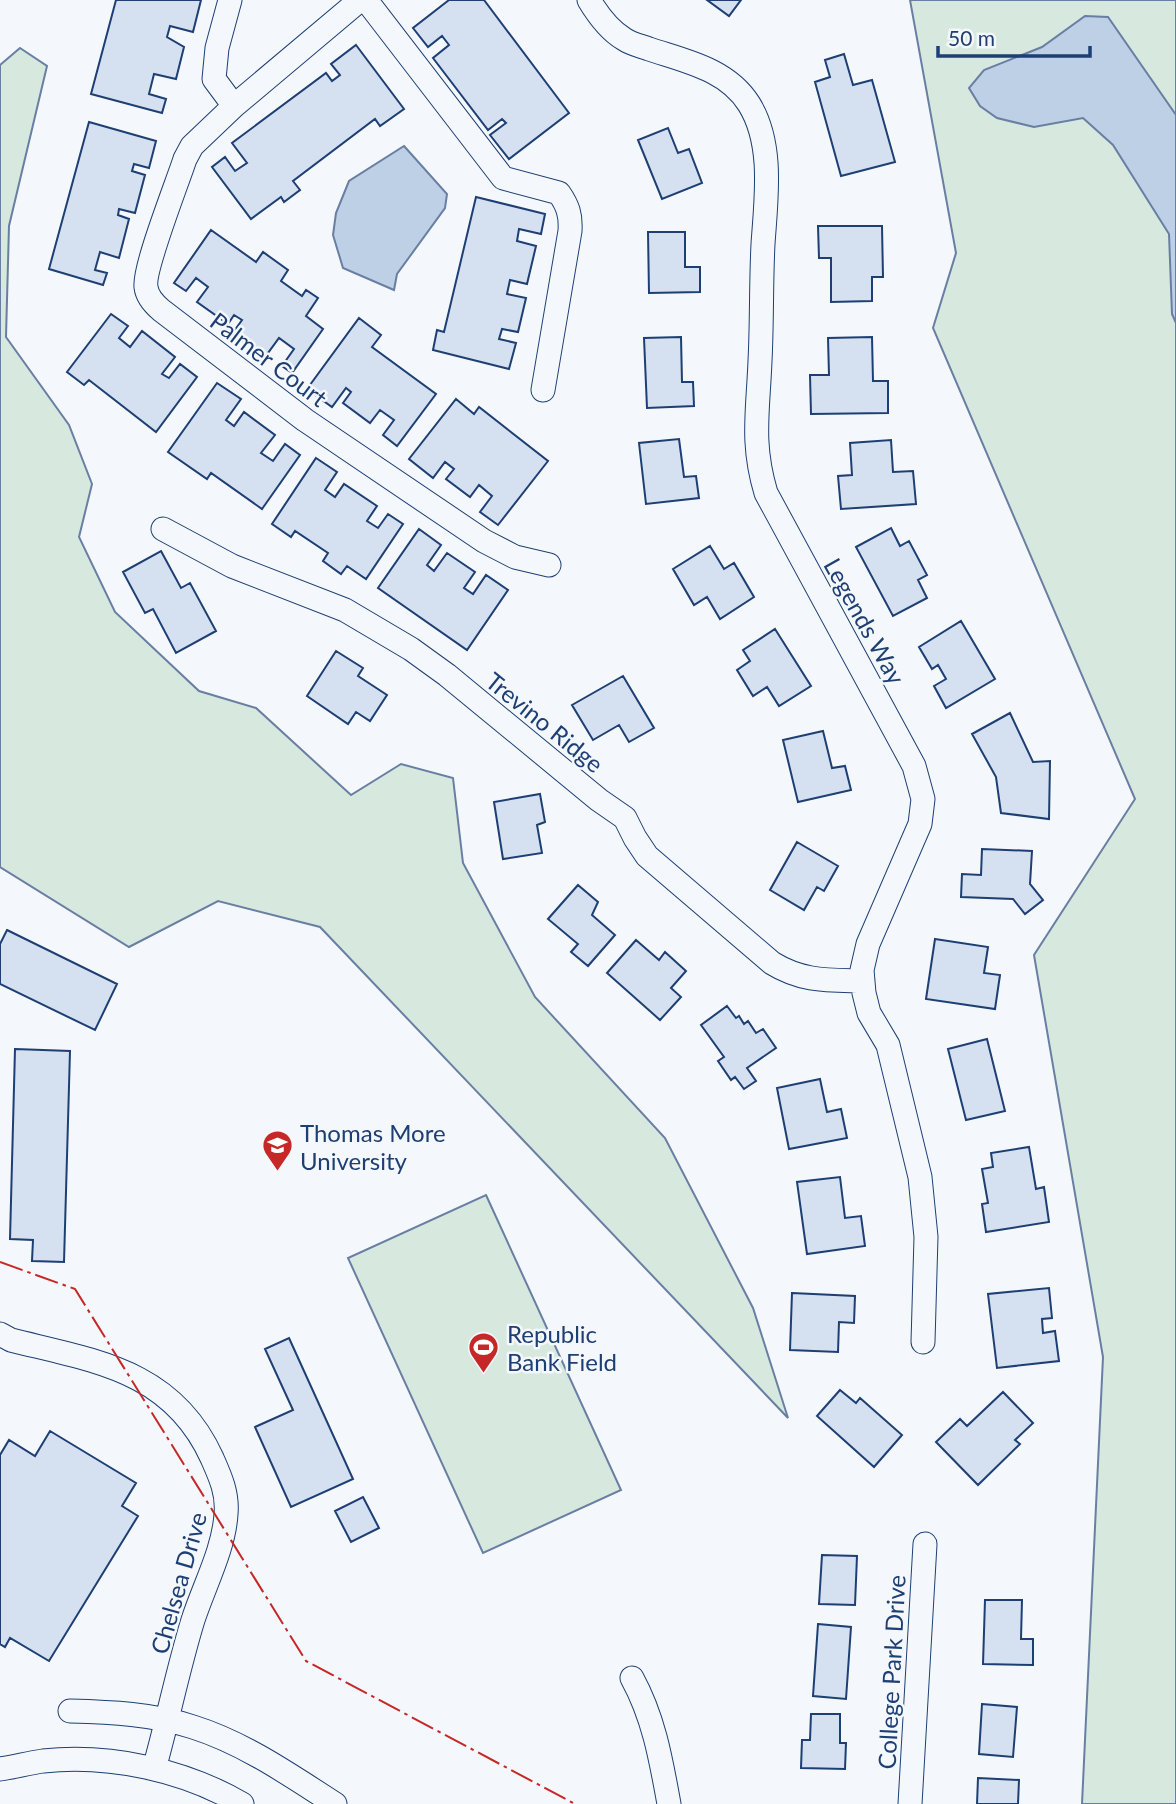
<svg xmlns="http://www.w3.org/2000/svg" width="1176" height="1804" viewBox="0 0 1176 1804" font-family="Lato,sans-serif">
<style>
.green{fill:#d7e8df;stroke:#687fa3;stroke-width:2}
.water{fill:#bed0e5;stroke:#687fa3;stroke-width:2}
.building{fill:#d5e0f0;stroke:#1d3f73;stroke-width:2}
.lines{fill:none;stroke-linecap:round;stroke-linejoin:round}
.minor-casing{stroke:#1d3f73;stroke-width:25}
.minor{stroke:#f4f7fb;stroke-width:23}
.power{stroke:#c62828;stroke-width:2;stroke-dasharray:24 5 3.5 5;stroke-linecap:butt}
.labels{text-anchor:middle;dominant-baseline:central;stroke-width:5;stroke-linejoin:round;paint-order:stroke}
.street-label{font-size:24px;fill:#1d3f73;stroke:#f4f7fb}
.poi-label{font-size:24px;fill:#1d3f73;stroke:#f4f7fb;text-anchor:start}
</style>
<rect width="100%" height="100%" fill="#f4f7fb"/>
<!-- green -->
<path class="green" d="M910,0H1176V1804H1082L1103,1357L1034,955L1135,799L933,328L956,253Z
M20,48L47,66L9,226L6,337L69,425L92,484L79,537L115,612L199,691L256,708L351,795L401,764L453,778L463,863L535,997L665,1138L753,1308L788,1418L320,927L218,901L129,947L0,867V65Z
M486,1195L621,1490L483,1553L348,1258Z"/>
<!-- water -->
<path class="water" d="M1085,16L1108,17L1176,115V323L1172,314L1169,234L1113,145L1083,118L1034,127L997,118L980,106L969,88L984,70L1042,47Z
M404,146L447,194L445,208L397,274L394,290L343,268L333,235L336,213L349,181Z"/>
<!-- building -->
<path class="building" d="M116,0H201L193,32L170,26L167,37L184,47L176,79L154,74L149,94L166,99L162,113L91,94Z
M449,0H484L569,113L509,159L490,135L506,123L502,119L488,130L433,58L449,45L442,36L428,47L413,28Z
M707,0H741L729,16Z
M356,45L404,109L380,126L375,119L293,181L300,190L284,202L281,197L251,219L212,167L225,157L235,171L247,163L232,143L326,73L332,81L340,75L331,64Z
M844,54L853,85L872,80L895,162L841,176L815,82L830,77L825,60Z
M89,122L156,141L149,168L134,164L132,171L145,175L135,213L119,209L118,215L129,219L119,258L100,252L95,270L107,273L103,285L49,269Z
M668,128L678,153L689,149L702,183L662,199L638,140Z
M476,197L545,214L541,234L519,229L517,241L536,246L527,284L510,280L507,294L526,298L518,332L502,329L499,339L516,343L509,369L433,350L437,330L444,332Z
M818,226H882L883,277H872V301L831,302V258H819Z
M211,230L256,262L263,252L288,270L281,281L302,296L306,290L318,298L306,316L323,329L292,373L282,366L294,349L279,338L265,357L232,334L242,320L234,315L228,324L197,302L208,287L196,278L186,291L174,283Z
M648,232H685V267H700V292L649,293Z
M111,314L128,326L119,338L130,347L142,331L175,357L162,374L169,378L180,364L197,377L156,432L89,380L84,385L67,372Z
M359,318L381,335L372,347L436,394L397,446L383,435L394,420L380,410L370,423L343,403L351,392L346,388L332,407L307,389Z
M681,337L682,382H693L694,406L647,408L644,338Z
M872,337L873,381H888V413L811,414L810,375H829L828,338Z
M217,383L241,399L226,420L234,426L244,412L275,435L261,453L273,461L285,444L300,455L262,509L211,473L207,479L168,452Z
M456,399L474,414L479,407L548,461L498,525L480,512L492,496L479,485L470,497L446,479L454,469L445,462L433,478L409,459Z
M679,439L684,477L696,476L699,498L646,504L639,443Z
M891,440L893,472L913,471L916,504L841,509L838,476L852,475L850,443Z
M316,458L337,472L325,490L335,497L344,484L377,506L367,521L378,528L388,514L403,524L366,579L347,566L341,574L323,561L328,553L295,531L291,537L272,524Z
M891,528L900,546L909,541L927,575L918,580L927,598L893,616L856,547Z
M419,529L441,545L427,565L434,571L447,553L475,572L464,588L473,594L486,575L508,590L467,650L378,588Z
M710,546L724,569L734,563L754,597L720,619L707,597L694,605L673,569Z
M161,551L181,588L190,583L216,631L176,653L153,609L145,613L123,572Z
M961,621L995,679L946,708L934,686L946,679L938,665L932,669L919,647Z
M775,629L811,686L779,706L767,687L753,696L737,670L750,661L743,650Z
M336,651L363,668L358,676L387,695L370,721L356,712L348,724L307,696Z
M623,676L654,728L629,742L619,725L593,740L572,705Z
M1010,713L1033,762L1050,761L1049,819L1001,813L996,777L972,734Z
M823,731L832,768L845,766L851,790L798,802L783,740Z
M540,794L545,822L537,825L542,853L503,859L494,802Z
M797,842L838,866L824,891L817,887L804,910L770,890Z
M982,849L1032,851L1030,884L1043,900L1025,914L1013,899L961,897L962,874L981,875Z
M578,885L598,902L592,915L615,935L588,966L571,952L578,944L548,919Z
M7,930L117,984L95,1030L0,984V944Z
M935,939L988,947L984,973L1000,975L995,1009L926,999Z
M636,940L659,960L665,952L686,971L671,988L681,997L660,1020L607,973Z
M727,1006L736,1018L739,1016L744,1024L748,1021L756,1033L763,1029L776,1048L747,1068L756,1081L744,1089L735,1077L731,1080L718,1061L724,1057L701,1025Z
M987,1039L1005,1111L966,1120L948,1049Z
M15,1049L70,1051L64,1262L32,1261L33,1240L10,1239Z
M820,1079L827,1112L841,1109L847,1138L789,1149L777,1088Z
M1029,1147L1036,1189L1044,1187L1049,1222L986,1232L982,1204L988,1203L982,1169L993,1167L991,1153Z
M840,1177L845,1218L861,1216L865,1246L807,1254L797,1182Z
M1049,1288L1052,1318L1042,1319L1043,1333L1055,1331L1059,1361L997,1368L988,1294Z
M792,1293L855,1296L854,1323L839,1322L838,1352L790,1350Z
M289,1338L353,1479L291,1507L255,1427L293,1410L265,1349Z
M840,1390L856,1403L860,1398L902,1435L874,1467L817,1416Z
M1003,1392L1033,1423L1015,1440L1020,1444L978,1485L936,1442L960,1419L967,1426Z
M50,1431L136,1483L122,1506L138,1516L49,1661L10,1638L5,1647L0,1644V1455L9,1440L35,1456Z
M363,1497L379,1528L351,1542L335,1511Z
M822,1555L857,1556L855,1605L819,1604Z
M985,1600H1022L1021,1639H1033V1665L983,1664Z
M818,1624L851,1627L846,1699L813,1696Z
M982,1704L1017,1707L1013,1757L979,1754Z
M811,1714H840V1743H846L845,1769L801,1768L802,1740H810Z
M978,1778L1019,1780L1018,1804H977Z"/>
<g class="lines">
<defs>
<path id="minor" d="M230,0L217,48L214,79L234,106
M360,0L234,106L192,146L185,159C178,181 143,269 146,287C147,296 154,304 161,310L305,420L484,541L515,557L549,565
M366,0L503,178L559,193C568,206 571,215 570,231L543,390
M589,0C598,15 609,30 624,39C631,44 641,46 649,49C685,61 727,69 749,104C774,144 766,199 763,244C761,283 762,322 760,361C758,412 751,443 766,493L914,766L923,799L920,824L868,944L862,970L864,993L869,1013L888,1045L920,1177L926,1237L923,1342
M163,529L232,566L345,610L411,649L447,675L599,800L625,818L635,838L647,856L772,963C803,982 828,980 863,981
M0,1334L11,1340C95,1361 172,1370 212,1458C220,1476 228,1493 226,1514C224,1549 204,1586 193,1620C178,1669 168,1719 154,1769
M632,1678C654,1718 661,1760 669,1804
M70,1711C110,1712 154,1714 193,1727C244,1743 290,1775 335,1804
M0,1769C14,1767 29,1763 43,1761C110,1754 184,1770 242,1804
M910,1804L925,1544"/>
</defs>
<!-- minor casing -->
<use href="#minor" class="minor-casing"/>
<!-- minor -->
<use href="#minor" class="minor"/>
<!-- power -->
<path class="power" d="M0,1262L75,1289L306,1661L575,1804"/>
</g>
<!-- icons -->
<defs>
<symbol id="university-pin" viewBox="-11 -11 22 30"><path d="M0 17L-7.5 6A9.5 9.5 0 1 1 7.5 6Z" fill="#c62828" stroke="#f4f7fb"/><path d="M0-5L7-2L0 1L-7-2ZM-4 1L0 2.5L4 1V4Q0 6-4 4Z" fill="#fff"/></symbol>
<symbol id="stadium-pin" viewBox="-11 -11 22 30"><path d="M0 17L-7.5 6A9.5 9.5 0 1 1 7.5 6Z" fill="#c62828" stroke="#f4f7fb"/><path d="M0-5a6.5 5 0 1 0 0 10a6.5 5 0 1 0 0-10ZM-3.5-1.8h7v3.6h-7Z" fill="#fff"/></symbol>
</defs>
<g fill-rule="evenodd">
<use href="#university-pin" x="260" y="1128" width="35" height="47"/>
<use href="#stadium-pin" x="466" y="1330" width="35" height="47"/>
</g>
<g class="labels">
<!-- street labels -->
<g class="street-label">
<text transform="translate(269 359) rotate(37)">Palmer Court</text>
<text transform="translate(865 621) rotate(61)">Legends Way</text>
<text transform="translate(545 722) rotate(39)">Trevino Ridge</text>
<text transform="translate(178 1583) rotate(-74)">Chelsea Drive</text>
<text transform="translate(891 1672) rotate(-87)">College Park Drive</text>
</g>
<!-- poi labels -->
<g class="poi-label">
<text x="300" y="1132">Thomas More<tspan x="300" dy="28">University</tspan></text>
<text x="507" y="1333">Republic<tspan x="507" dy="28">Bank Field</tspan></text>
</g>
</g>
<!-- scale -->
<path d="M938 46v10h152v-10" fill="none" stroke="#1d3f73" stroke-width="3.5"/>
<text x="948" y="46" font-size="21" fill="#1d3f73" stroke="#f4f7fb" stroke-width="5" paint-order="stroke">50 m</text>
</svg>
